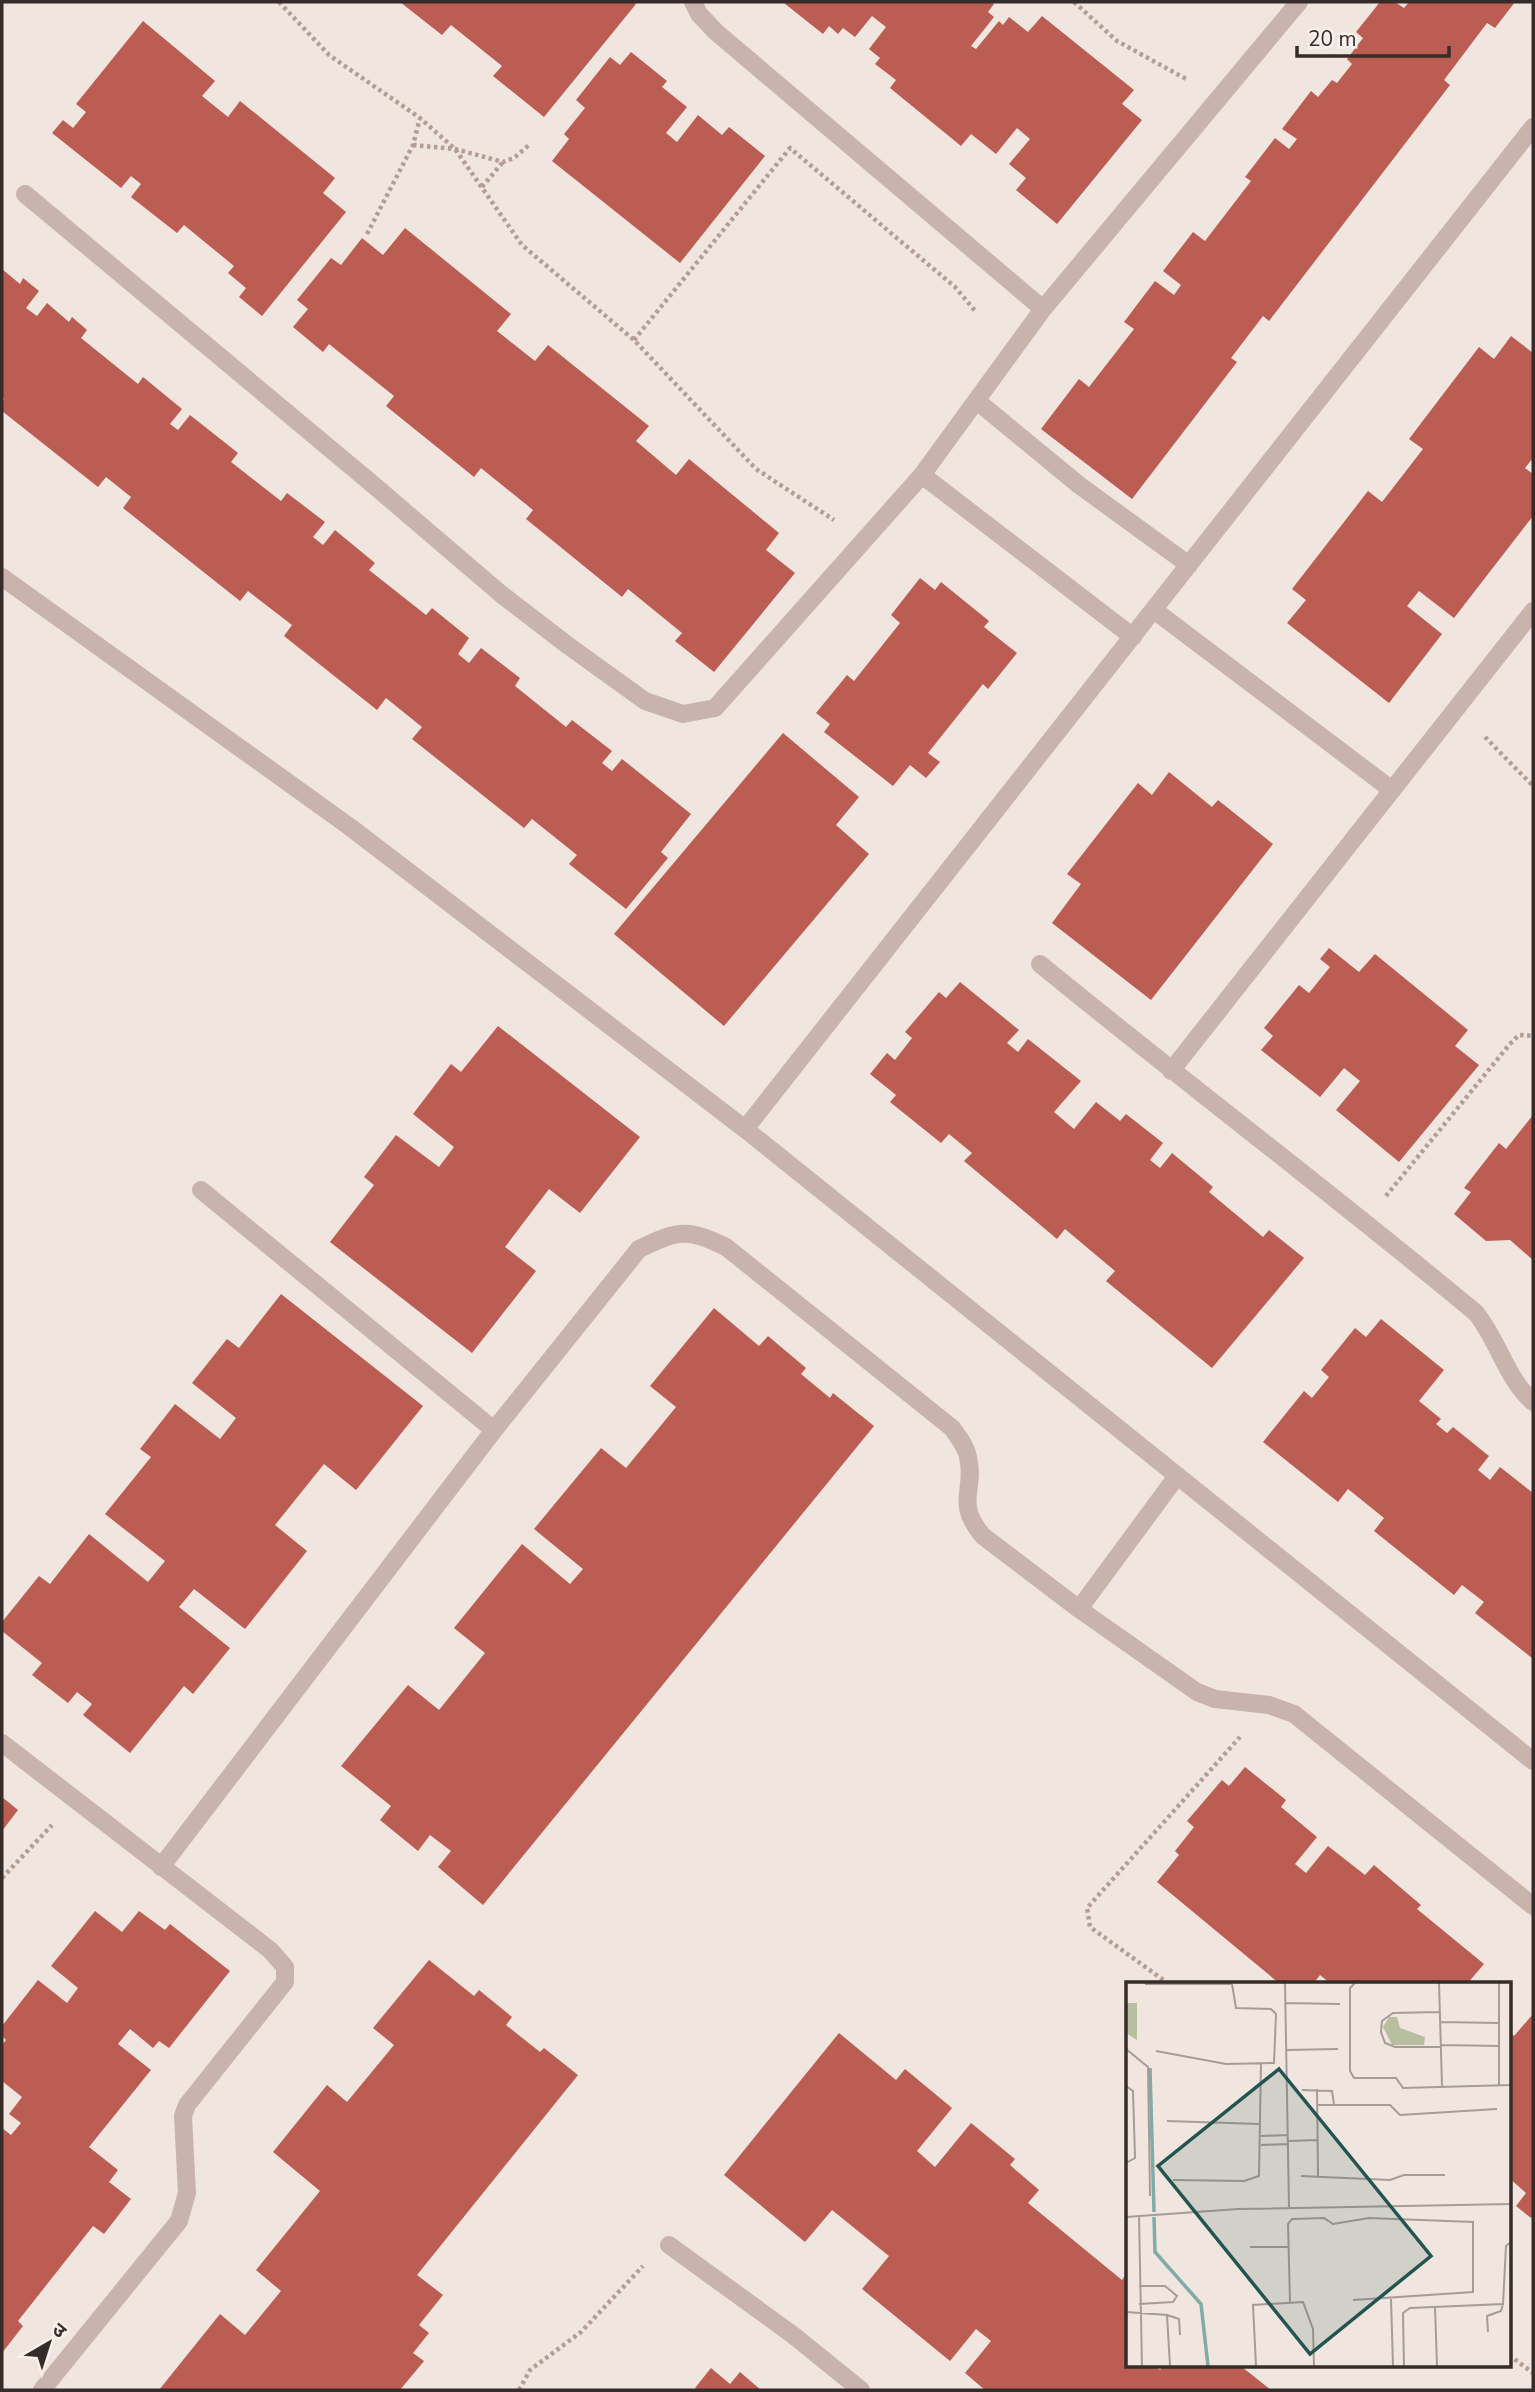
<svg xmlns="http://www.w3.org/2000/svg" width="1535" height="2392" viewBox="0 0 1535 2392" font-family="'Nunito Sans','Noto Sans Devanagari',sans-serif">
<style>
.building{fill:#bb5d53}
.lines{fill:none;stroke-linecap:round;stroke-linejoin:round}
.path{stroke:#b39e96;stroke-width:4.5;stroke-dasharray:3.5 3.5;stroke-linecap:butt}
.minor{stroke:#c8b4ac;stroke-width:18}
.inset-river{fill:none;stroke:#80aba7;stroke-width:3.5}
.inset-road{fill:none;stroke:#a69c97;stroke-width:2}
.view{fill:#235450;fill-opacity:0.15;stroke:#235450;stroke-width:3.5}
.inset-edge{fill:none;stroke:#362c2a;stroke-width:3.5}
</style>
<rect width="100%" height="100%" fill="#f0e6df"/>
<!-- building -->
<path class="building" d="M400,2H633L636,4L544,117L493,76L502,66L451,25L442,35Z
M786,2H991L994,4L988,12L994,17L971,46L976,49L999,21L1003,25L1009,17L1028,32L1042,16L1134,90L1122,104L1142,120L1057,224L1016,190L1026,178L1009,164L1030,139L1017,128L996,154L971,134L961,146L890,88L896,80L875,64L880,58L869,49L886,27L872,16L855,37L843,28L838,34L829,26L823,34L784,3Z
M1380,2H1395L1404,8L1409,2H1515L1495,28L1487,23L1444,80L1450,85L1269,321L1263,316L1231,358L1237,362L1132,499L1041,429L1079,379L1089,387L1134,329L1124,322L1155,281L1174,295L1181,285L1163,271L1193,232L1205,241L1251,181L1245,177L1275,138L1289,149L1297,139L1282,129L1311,91L1318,97L1332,80L1337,83L1352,64L1347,59L1363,38L1356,32Z
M143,21L215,81L202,96L228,117L240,101L335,178L323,193L346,212L262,316L239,297L246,288L228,273L234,266L184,225L177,233L131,197L141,184L131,176L121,188L52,133L63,120L73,128L86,112L76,104Z
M631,52L667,81L662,87L687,107L666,133L677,142L698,115L722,135L729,127L765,156L680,263L552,161L569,139L564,134L585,108L576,100L610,57L620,65Z
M405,228L511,314L497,331L535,361L548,345L649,426L636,441L676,475L689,459L779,533L766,550L795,573L714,672L675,641L682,633L628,589L622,597L526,519L533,510L481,468L474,477L386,406L394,396L329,344L323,352L293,327L308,309L297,300L331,258L341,265L362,238L383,255Z
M2,269L20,284L23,278L39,291L26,308L37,316L47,303L69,322L72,317L87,330L81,338L138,384L143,377L182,409L170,424L178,430L190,415L238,453L231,462L281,501L287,493L325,522L313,537L323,545L335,530L375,563L369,570L426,615L432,608L469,638L458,654L469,663L481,648L520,678L515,686L566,727L572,720L612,751L602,763L612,771L622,759L691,814L661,852L668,858L626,909L569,864L577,855L532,819L524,828L412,739L422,727L386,698L377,710L284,636L292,625L248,591L240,601L123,508L131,497L106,477L98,487L2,411V402L4,399L2,397Z
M1511,336L1533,353V458L1525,468L1533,474V516L1454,618L1419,591L1407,606L1442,634L1389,703L1287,623L1306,600L1292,589L1368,491L1382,502L1423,449L1409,439L1479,347L1494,359Z
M920,578L935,590L941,582L989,621L984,627L1017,653L988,689L983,684L928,753L940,762L926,778L910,765L893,786L824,732L830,724L816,713L847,675L854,681L900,623L891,615Z
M783,733L859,797L836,825L869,854L724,1026L614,934Z
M1169,772L1212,807L1218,800L1273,844L1151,1000L1052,923L1081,884L1067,874L1138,783L1152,795Z
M1329,948L1359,972L1375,954L1468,1030L1455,1046L1479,1065L1399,1162L1336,1110L1360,1081L1344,1068L1320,1097L1261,1050L1273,1036L1264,1028L1299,985L1309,993L1330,967L1320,959Z
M960,982L1019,1030L1007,1043L1018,1052L1028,1039L1081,1081L1054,1112L1074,1129L1096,1102L1120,1121L1126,1114L1163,1143L1150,1160L1160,1168L1172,1153L1213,1187L1209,1192L1263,1237L1269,1230L1304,1258L1212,1368L1106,1281L1115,1271L1065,1229L1057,1239L964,1161L972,1153L949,1134L941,1143L890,1102L896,1095L870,1074L887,1053L895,1060L912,1038L905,1032L939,992L946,998Z
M498,1026L640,1137L580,1213L549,1189L505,1247L536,1271L472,1353L330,1242L374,1185L364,1177L396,1135L439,1167L454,1147L413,1114L451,1064L461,1072Z
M1533,1115V1260L1510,1240L1486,1241L1454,1214L1471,1192L1464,1188L1499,1143L1506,1149Z
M281,1294L423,1406L356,1490L324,1464L275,1525L307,1551L245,1629L194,1589L179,1607L230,1648L193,1694L184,1686L130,1753L83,1715L92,1704L77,1692L68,1703L32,1675L42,1663L2,1631V1622L39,1576L50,1584L89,1534L148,1582L165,1561L105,1514L151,1457L140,1449L175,1404L220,1439L236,1418L192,1383L227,1339L239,1348Z
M714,1308L759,1346L768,1336L806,1368L801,1374L830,1398L833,1393L874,1426L483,1905L438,1867L451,1851L430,1835L418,1851L380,1820L391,1806L341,1766L408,1685L439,1710L485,1653L454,1628L522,1544L570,1584L583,1569L534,1529L601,1448L626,1468L676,1407L650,1386Z
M1381,1319L1444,1370L1419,1401L1441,1419L1436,1424L1447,1433L1453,1427L1489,1456L1478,1470L1490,1480L1500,1467L1533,1493L1532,1658L1475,1613L1484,1602L1462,1585L1454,1595L1374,1531L1384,1518L1348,1489L1338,1502L1263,1442L1304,1391L1312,1398L1329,1377L1321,1370L1355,1328L1366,1337Z
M1245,1767L1286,1800L1281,1807L1317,1837L1295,1864L1306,1873L1328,1846L1365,1875L1374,1865L1421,1905L1417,1909L1484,1964L1467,1984H1331L1320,1975L1313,1984H1280L1157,1882L1179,1855L1175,1851L1194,1827L1187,1821L1222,1780L1229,1786Z
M2,1797L18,1810L2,1831Z
M95,1911L122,1932L139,1911L165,1930L170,1924L230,1971L169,2048L159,2041L153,2048L130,2029L118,2044L151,2070L89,2147L118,2170L109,2182L131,2199L104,2234L93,2226L18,2321L23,2326L2,2353V2128L11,2135L21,2123L9,2114L22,2097L2,2081V2045L6,2040L2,2036V2026L38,1980L67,2003L78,1988L51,1966Z
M429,1960L474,1996L479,1990L512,2017L506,2025L540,2052L544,2048L578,2075L417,2275L443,2295L419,2325L429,2333L413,2353L424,2361L400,2390H159L220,2314L245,2335L281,2291L256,2270L320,2191L273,2152L327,2085L347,2102L394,2045L373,2028Z
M1533,2014V2216L1531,2218L1516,2206L1526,2193L1509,2178V2031L1514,2036Z
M839,2033L896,2080L905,2069L952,2108L917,2151L935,2167L971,2123L1015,2159L1010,2165L1039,2190L1028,2203L1122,2280L1127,2273V2366H1154L1160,2370L1164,2366H1244L1242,2367L1271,2390H985L965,2373L991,2341L976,2329L950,2361L862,2289L889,2256L832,2210L805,2242L724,2175Z
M711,2368L730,2384L740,2372L761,2390H698L695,2388Z"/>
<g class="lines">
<!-- path -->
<path class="path" d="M279,2L329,55L420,118L455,149L522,245L634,340L756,469L834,520
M1074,2L1117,41L1188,80
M413,145L455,149L503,162L514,158L529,145
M482,187L503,162
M367,234L413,145L420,118
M634,340L790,148L955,287L976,312
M1485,737L1533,786
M1386,1196L1509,1045L1519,1035L1533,1036
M2,1878L52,1825
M1169,1984L1090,1927L1087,1908L1240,1737
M1509,2355L1533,2373
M519,2390L530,2370L581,2332L643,2266"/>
<!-- minor -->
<path class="minor" d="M693,2L699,14L716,32L1043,309
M25,194L370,482L501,594L566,644L645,701L683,714L715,708L922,475L1043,309L1299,2
M977,401L1079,485L1189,565
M922,475L1133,637
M2,577L350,827L745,1129L1533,1761
M1154,610L1392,790
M1040,964C1184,1082 1333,1194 1476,1313C1499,1342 1506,1378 1533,1402
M1171,1071L1533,611
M745,1129L1533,127
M201,1190L494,1430
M1079,1609L1177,1476
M2,1743L270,1950L285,1967V1982L187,2105L183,2116L187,2193L179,2221L42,2390
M161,1867L494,1430L639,1249C679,1230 686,1228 726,1247L952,1428C959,1438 966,1446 968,1457C976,1491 954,1502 983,1536L1079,1609L1197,1692L1215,1699L1269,1705L1294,1714L1533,1906
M669,2245L793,2335L861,2390"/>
</g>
<!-- overview -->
<g transform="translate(1126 1982)">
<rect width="385" height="385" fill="#f0e6df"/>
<path d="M0,21H11V58L0,51ZM263,35H271L274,46L299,55L298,63H266L257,45Z" fill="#b8bea0"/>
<path class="inset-river" d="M24,86L28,230M28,235L29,270L75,322L82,384"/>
<path class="inset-road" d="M159,1L163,225M229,1L224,6V89L228,96H270L277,106L385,103M313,1L316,104M19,2H106L110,26L145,27L150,32L148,81L100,82L30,69M159,21L214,22M313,30L267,31L256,39L255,50L259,61L269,65H314M314,40L373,41M314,63L373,64M0,67L22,85L24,214M160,68L212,67M373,103V1M0,104L7,109L9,176L0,181M191,107L192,194M176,108L206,109L208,122M191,123H264L274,133L371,127M41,139L134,142M135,154L162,153M162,159L192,158M135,163L162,162M175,194L264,198L278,193H319M47,198L118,199L133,194L135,81M13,233L16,384M0,235L112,227L385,222M124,265H162M13,304H39L51,314L47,320L13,322M265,317L267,384M164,320L162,242L166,237L198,236L207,242L243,236L347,240V310L227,318M309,325L311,384M0,330L41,333L44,384M41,333L53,337L54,353M362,350L361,334L375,329L377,322M130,384L127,323L177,320L187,347L188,384M278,384L277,331L284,326L377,322L380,264L385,260"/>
<path class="view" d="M153,87L305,274L184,372L32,184Z"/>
<rect width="385" height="385" class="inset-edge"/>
</g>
<!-- border -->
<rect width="1535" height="2392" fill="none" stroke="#362c2a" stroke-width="7"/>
<!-- north arrow -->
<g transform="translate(49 2343) rotate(39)" stroke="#f8f0eb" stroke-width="5" paint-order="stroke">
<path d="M0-5L12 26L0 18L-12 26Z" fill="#362c2a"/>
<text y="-10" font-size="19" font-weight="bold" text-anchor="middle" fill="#362c2a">उ</text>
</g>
<!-- scale -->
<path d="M1297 46v10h152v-10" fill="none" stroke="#362c2a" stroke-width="3.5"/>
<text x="1308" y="46" font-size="21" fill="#362c2a" stroke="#f8f0eb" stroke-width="5" paint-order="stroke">20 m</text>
</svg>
